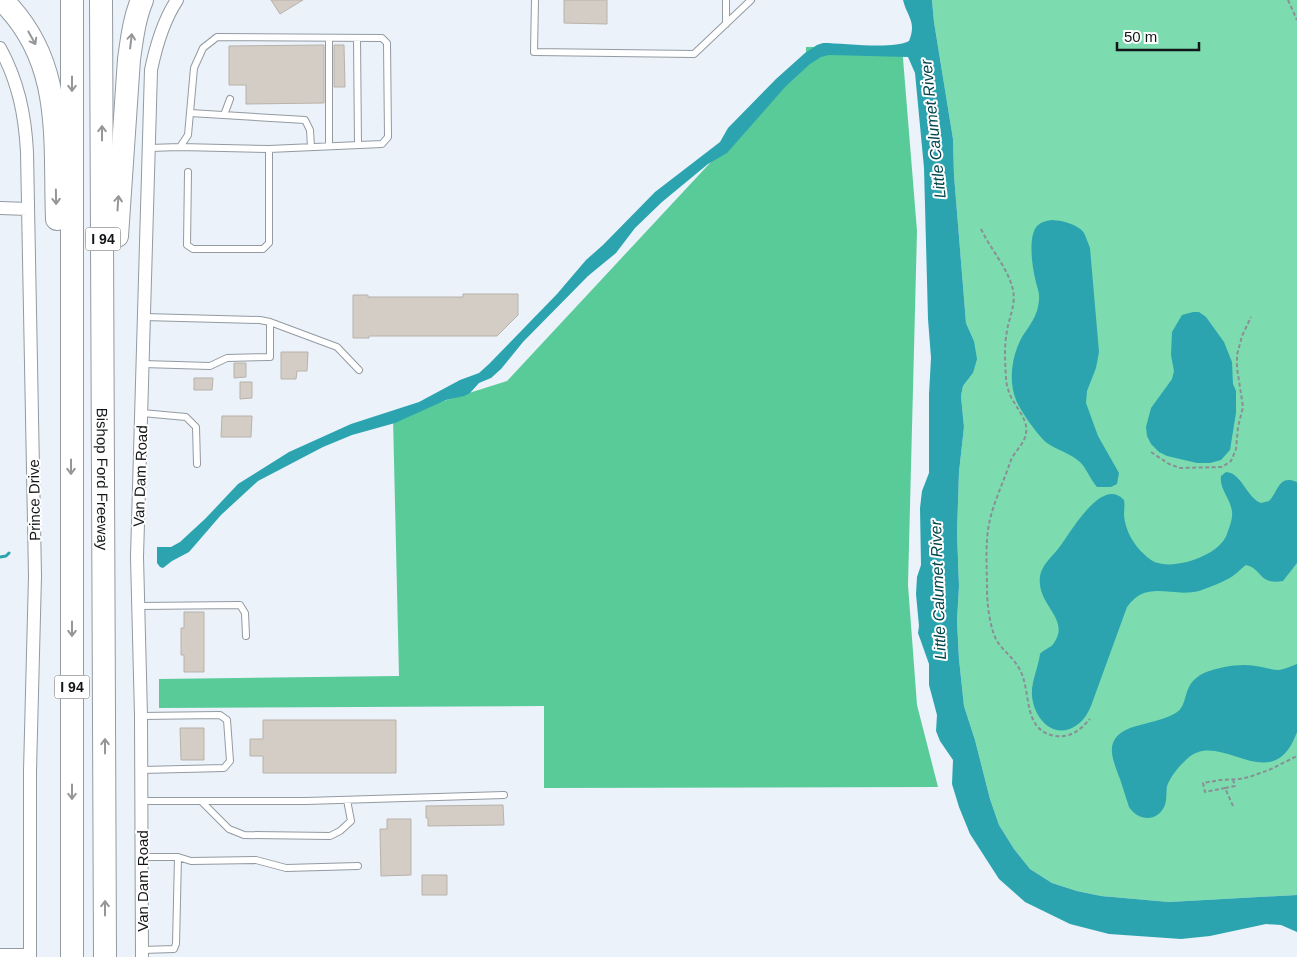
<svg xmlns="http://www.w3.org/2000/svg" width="1297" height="957" viewBox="0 0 1297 957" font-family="Helvetica,sans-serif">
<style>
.green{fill:#7cdcaf}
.forest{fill:#59cb99}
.water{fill:#2ca4b0}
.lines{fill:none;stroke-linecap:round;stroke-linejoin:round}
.stream{stroke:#2ca4b0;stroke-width:3}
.building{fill:#d3cdc5;stroke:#b8b2aa}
.lane-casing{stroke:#939aa1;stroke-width:8}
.street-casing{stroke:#939aa1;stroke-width:14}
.highway-casing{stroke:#939aa1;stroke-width:24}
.path{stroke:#8a8f95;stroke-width:2;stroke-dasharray:4 2.5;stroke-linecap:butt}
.lane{stroke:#fff;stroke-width:6}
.street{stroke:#fff;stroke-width:12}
.highway{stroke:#fff;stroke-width:22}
.oneway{stroke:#959697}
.labels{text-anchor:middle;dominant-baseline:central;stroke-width:4;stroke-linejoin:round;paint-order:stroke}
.shield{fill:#fff;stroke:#5a5c5d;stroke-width:1}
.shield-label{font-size:14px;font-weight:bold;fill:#131618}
.street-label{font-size:15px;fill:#131618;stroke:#fff}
.water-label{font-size:16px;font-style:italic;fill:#00474d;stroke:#fff}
</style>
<rect width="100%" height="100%" fill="#ebf2fa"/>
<!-- green -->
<path class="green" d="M932,0H1297V895L1169,902L1101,896L1077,891L1052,883L1030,869L1014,849L999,825L990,799L975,740L964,706L959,659L957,621L959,586L957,533L959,472L964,427L961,396L963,386L973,373L974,341L966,323L954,175L953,139L934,22Z"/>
<!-- forest -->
<path class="forest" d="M902,46L917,231L908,585L917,705L938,787L544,788V706L159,708V679L399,676L393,417L507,381L806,60V47Z"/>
<!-- water -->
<path class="water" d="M903,0H932L934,22L953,139L954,175L966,323L974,341L977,359L973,373L963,386L961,396L964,427L959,472L957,533L959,586L957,621L959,659L964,706L975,740L990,799L999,825L1014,849L1030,869L1052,883L1077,891L1101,896L1169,902L1297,895V932L1281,925L1266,924L1210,936L1181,939L1109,934L1070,924L1025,902L999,879L970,834L959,807L952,784L953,760L940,741L936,731L937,715L929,685V664L918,633L919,626L916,594L917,577L921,565L920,508L922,491L929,473V394L931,358L928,319L924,168L915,73L908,57L829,55L821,57L810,64L786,86L727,153L708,164L662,202L635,228L616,253L588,276L523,342L501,369L491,378L479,383L470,393L464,396L446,400L395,423L352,435L323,447L258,481L221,515L189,552L172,561L163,568L160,567L157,563V547H171L180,542L206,518L238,484L289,452L351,424L419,402L460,380L479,373L489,364L557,294L586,260L603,245L655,192L720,142L728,128L776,79L805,53L817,45L823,43C844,43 892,50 909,41C917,21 907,17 903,0Z
M1051,220C1061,220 1078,224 1084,233C1086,237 1088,243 1090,248L1099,352L1096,368L1087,391L1086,403L1098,436L1119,473L1117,484L1111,487H1097C1090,479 1087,469 1080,462C1070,453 1057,450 1047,443C1038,436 1020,410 1016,400C1008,380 1012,355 1022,337C1030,325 1038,315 1039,300C1040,292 1036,285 1035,278C1032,265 1028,236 1037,226C1041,222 1046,221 1051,220Z
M1193,312H1199L1206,317L1224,342L1232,362L1233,384L1236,391V413L1230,450L1221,460L1210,463H1197L1167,456L1159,452L1151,444L1147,436L1146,427L1151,408L1172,379L1174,371L1171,355L1172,332L1182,315Z
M1226,472C1242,473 1246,497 1261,503L1269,501C1279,491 1278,474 1297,482V563L1283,581C1258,585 1263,569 1246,565C1241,568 1239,572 1234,575C1227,581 1207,588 1199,591C1171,598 1147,579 1127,607L1091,706C1088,713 1084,720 1077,725C1054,741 1034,719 1032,696C1031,681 1038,669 1040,654C1044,649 1051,648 1054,643C1071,618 1036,605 1040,576C1042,564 1054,555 1061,545C1071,532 1102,476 1124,500C1125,505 1124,510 1124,515C1125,530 1134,546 1145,555C1148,558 1153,562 1158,563C1177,569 1220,555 1227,534C1229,528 1233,519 1232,512C1231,499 1219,489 1221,476Z
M1297,664C1297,682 1297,699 1297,717C1297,721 1297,728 1297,732C1272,801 1220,727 1187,759C1179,766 1171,776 1167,786C1166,792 1167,799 1165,805C1158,822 1139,822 1129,807C1126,798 1123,788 1120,779C1112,758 1103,739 1130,728C1145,723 1160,721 1174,714C1191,706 1179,685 1204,673C1219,667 1240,663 1256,666C1264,667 1271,670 1279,670C1285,669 1291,666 1297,664Z"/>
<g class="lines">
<!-- stream -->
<path class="stream" d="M0,557L6,556L9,553"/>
</g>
<!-- building -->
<path class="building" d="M271,0H303L280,14Z
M564,0H607V24L564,23Z
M324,45V103L246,104V85H229V46Z
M334,45H344L345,87H334Z
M463,294H518V315L497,336H369V338H353V295H368V297H463Z
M281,352H308L307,371H297L296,379H281Z
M234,363H246V377L234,378Z
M194,378H213L212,390H194Z
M240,382H252V398L240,399Z
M222,416H252L251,437H221Z
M184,612H204V672H184V655H181V628H184Z
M263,720H396V773H263V756H250V739H263Z
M180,728H204V760H181Z
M503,805L504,825L428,826V818H426V806Z
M387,819H411V875L381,876L380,829H387Z
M422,875H447V895H422Z"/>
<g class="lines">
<defs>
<path id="lane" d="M535,0L534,52L694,54L751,0
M726,0V24
M329,38V146
M357,38L358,145
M190,113L305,120L310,130L311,147
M224,115L230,99
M149,148L180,147L188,135L194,68L203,48L217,37L382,38L387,43L388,137L382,144L269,149L180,147
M188,172L187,245L193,249H263L269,243V149
M144,317L260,320L270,322L337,347L359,370
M143,364L210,366L227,358L270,357V322
M142,413L186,417L196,427L197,464
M138,606L240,605L245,613L246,636
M141,716L220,715L227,720L230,761L224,768L142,770
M142,801H306L504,795
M202,802L229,829L244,835L330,836L340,831L351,821L347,800
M143,857H178L191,861L256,860L286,868L358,866
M142,950L174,949L176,944L178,857"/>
<path id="street" d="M0,48C18,81 25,114 27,152L35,576L30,771V957
M0,208L28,209
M0,955H30
M142,957L141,716L137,557L151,70C156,46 163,21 177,0"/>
<g id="highway">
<path d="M2,0C65,62 54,138 57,219"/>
<path d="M72,0V957"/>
<path id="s1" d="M101,0L105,957"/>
<path d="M117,236L129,59C132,39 134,19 142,0"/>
</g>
</defs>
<!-- lane casing -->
<use href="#lane" class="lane-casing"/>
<!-- street casing -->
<use href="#street" class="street-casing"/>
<!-- highway casing -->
<use href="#highway" class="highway-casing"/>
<!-- path -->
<path class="path" d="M1288,0L1297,20
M981,229C991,250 1008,268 1013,290C1016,305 1009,317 1007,331C1004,346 1005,362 1006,377C1006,382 1007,387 1009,392C1013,405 1029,419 1026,433C1025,443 1015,451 1011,460C1004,481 993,503 989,524C985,545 987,568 987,589C987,603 990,633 999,644C1006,653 1015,660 1020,670C1032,693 1022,730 1055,736C1071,738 1080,730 1090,719
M1151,452L1169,464L1180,468L1222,467L1231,461L1236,449L1238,427L1243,407L1237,368V355L1242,336L1251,317
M1225,788L1235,786L1233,780
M1233,806L1225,788L1205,792L1203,783L1220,780L1240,779L1249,777L1269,770L1297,756"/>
<!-- lane -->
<use href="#lane" class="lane"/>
<!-- street -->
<use href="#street" class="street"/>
<!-- highway -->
<use href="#highway" class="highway"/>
</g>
<!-- one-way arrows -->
<defs><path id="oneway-shaft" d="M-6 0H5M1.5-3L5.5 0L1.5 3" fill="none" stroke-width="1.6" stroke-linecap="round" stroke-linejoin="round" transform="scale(1.25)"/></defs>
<g class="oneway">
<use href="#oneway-shaft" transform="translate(32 38) rotate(61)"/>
<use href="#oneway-shaft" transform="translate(131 41) rotate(-83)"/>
<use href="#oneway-shaft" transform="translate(72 84) rotate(90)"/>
<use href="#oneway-shaft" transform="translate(102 133) rotate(-90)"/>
<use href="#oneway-shaft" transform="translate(56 197) rotate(89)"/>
<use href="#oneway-shaft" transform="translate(118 203) rotate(-86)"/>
<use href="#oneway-shaft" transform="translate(71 467) rotate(90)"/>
<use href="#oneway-shaft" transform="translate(72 629) rotate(90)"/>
<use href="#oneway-shaft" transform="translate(105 746) rotate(-90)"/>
<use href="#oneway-shaft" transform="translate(72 792) rotate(90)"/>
<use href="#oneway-shaft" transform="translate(105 908) rotate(-90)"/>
</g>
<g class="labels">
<!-- shield labels -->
<g class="shield">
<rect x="85.5" y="227.5" width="35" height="23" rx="4"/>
<rect x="54.5" y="675.5" width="35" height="23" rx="4"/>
</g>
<g class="shield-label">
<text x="103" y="239">I 94</text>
<text x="72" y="687">I 94</text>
</g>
<!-- street labels -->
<g class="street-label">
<text transform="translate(140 476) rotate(-88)">Van Dam Road</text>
<text stroke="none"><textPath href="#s1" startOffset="479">Bishop Ford Freeway</textPath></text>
<text transform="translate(34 500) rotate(-91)">Prince Drive</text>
<text transform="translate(142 881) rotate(-90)">Van Dam Road</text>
</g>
<!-- water labels -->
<g class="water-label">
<text transform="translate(933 129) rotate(-96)">Little Calumet River</text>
<text transform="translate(938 590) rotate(-92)">Little Calumet River</text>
</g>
</g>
<!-- scale -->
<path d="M1117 42v8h82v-8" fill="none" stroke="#131618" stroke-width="2.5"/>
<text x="1124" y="42" font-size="15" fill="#131618" stroke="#ffffff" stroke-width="4" paint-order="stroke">50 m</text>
</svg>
